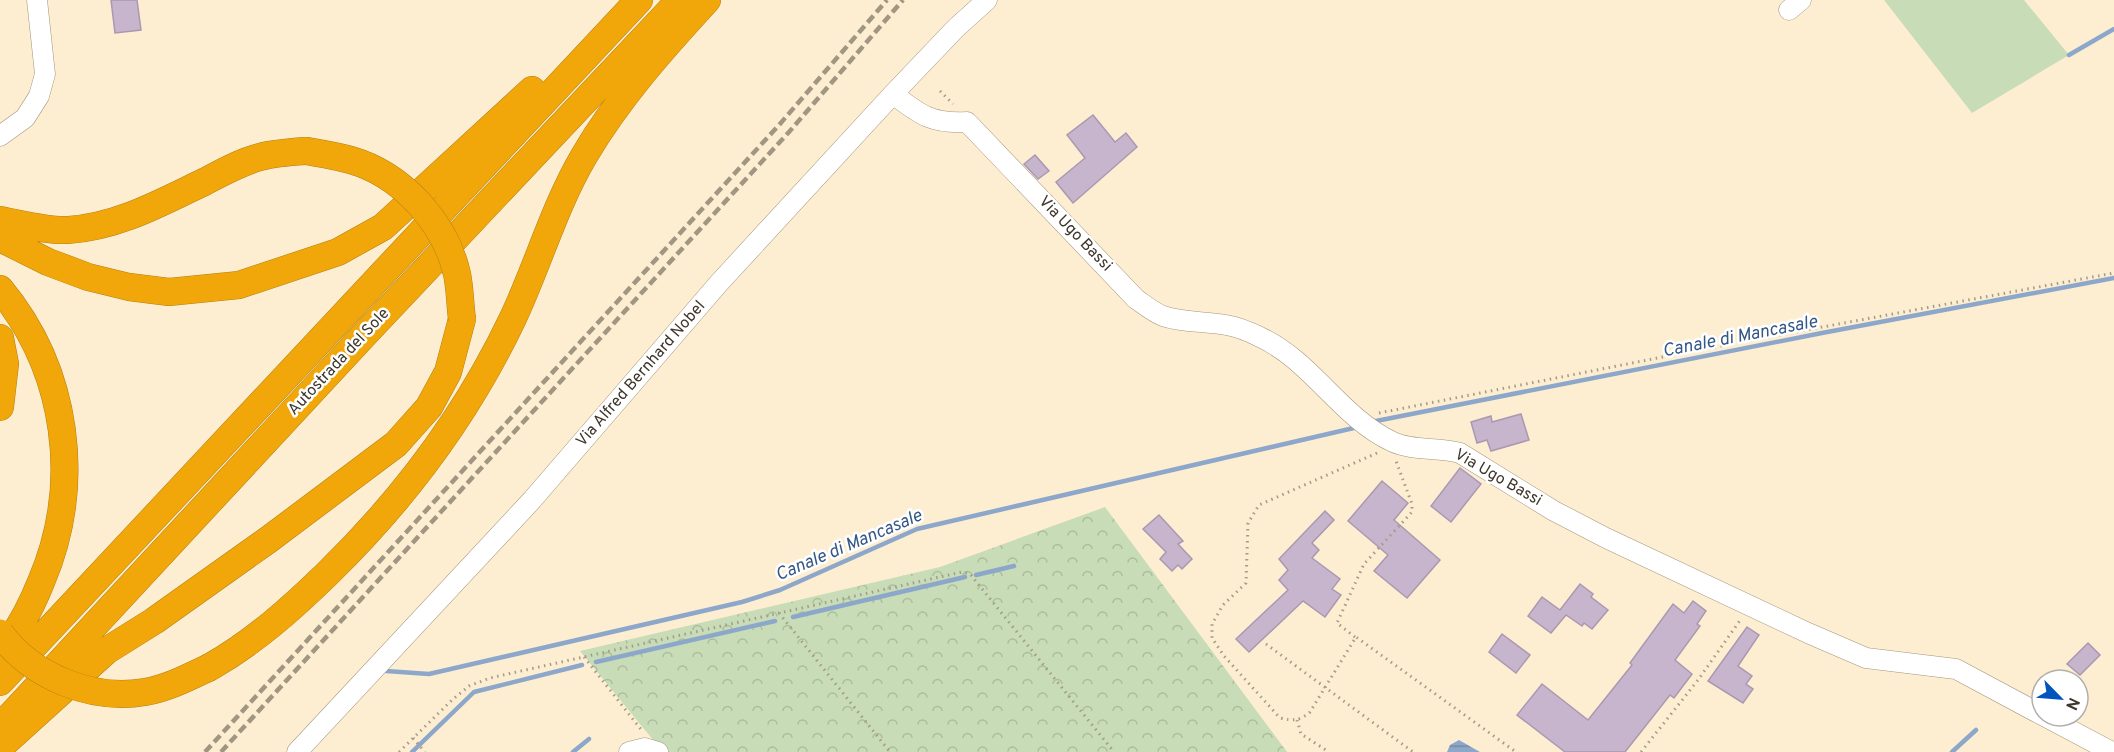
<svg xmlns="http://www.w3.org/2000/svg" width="2114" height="752" viewBox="0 0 2114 752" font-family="Overpass,sans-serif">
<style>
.green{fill:#c7dcb7}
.park{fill:url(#park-crowns)}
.water{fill:url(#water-rules)}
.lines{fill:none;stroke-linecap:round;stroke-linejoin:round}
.stream{stroke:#8da7ca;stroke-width:4.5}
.building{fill:#c7b4cd;stroke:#aa98b1;stroke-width:1.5}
.minor-casing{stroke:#a4967c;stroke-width:21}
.highway-casing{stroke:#b28016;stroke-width:28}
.path{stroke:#a59b86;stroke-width:3;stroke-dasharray:1.5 4.5;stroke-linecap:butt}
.minor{stroke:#fff;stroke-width:20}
.highway{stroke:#f1a70a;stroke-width:27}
.rail{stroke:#a19682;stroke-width:4.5;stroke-dasharray:9 4.5;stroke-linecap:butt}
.highway-bridge-casing{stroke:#b28016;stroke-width:28;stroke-linecap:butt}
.highway-bridge{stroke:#f1a70a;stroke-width:27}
.labels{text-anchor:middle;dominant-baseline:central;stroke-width:5;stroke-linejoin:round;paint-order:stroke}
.street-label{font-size:16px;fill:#3d372c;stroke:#fff}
.water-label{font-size:18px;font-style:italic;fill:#335787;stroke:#fff}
</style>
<defs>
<pattern id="park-crowns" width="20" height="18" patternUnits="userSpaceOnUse" patternTransform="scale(1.5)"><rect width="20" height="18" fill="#c7dcb7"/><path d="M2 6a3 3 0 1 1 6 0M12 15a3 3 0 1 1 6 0" fill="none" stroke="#acbd9e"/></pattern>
<pattern id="water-rules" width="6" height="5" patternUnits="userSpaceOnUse" patternTransform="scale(1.5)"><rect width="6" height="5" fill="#8da7ca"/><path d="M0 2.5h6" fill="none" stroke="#7489a4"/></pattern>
</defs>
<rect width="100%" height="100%" fill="#fdeed2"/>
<!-- green -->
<path class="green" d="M1884,0H2024L2069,55L1972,113Z"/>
<!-- park -->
<path class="park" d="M1105,507L1287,752H663L580,651L940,567Z"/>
<!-- water -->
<path class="water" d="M1459,740L1480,752H1447L1450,745Z"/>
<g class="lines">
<!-- stream -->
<path class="stream" d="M2069,55L2114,29
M1371,422L1822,333L2114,278
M976,575L1014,566
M793,617L965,577
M596,662L775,621
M386,671L429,674L742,602L780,590L917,529L1358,427
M412,752L474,692L582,665
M573,752L589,739
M1952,752L1976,730"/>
</g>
<!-- building -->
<path class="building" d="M111,0H137L141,30L115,33Z
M1093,115L1115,142L1126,133L1137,147L1073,203L1056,182L1085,158L1067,135Z
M1035,155L1049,171L1038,179L1024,164Z
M1521,414L1529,440L1491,451L1487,440L1477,443L1471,422L1491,416L1492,422Z
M1460,468L1481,484L1451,522L1431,506Z
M1382,481L1408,503L1394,520L1440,560L1407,598L1374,571L1388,555L1348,521Z
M1325,511L1334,520L1312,543L1319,550L1312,558L1340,579L1332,589L1341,595L1325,617L1303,601L1249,652L1236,639L1288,590L1279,580L1288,570L1279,559Z
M1159,515L1183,541L1178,544L1192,559L1182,569L1178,565L1172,571L1160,559L1166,552L1143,529Z
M1580,584L1593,594L1591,597L1608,610L1592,629L1584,623L1582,626L1566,615L1551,633L1528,616L1542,597L1560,610Z
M1693,601L1706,611L1697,624L1700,626L1675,660L1692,674L1674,698L1670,695L1625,752H1565L1517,715L1542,684L1588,720L1632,665L1630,663L1673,604L1684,613Z
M1747,627L1759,635L1738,666L1752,676L1746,684L1753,689L1743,703L1708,681Z
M1502,634L1530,655L1516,673L1489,652Z
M2088,643L2100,655L2080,675L2067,664Z"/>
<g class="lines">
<defs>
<path id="minor" d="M1789,10L1801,0
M893,94C920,115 932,124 967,122L1136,299C1145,305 1153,312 1163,316C1183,323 1205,321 1226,325C1238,327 1250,332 1260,337C1312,361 1341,418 1393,442C1413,451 1438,447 1460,453L1554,511L1606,538L1808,633L1866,658L1956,669L2042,715
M0,136L25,118L39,96L45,74L37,0
M2044,716L2112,752
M297,752L532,500L719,283L893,94L956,28L987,0
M629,752L645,748L658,752"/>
<path id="highway" d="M0,220C22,224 46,231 68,230C118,227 162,202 206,181C223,172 241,162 260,157C275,153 291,152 306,151
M0,238L48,262L88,277L129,287L169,292L239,285L338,252L383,227L532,90
M0,289C68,371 83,484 41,582C31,607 18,632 0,653
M0,338L5,364L0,407
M210,667C254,642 291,609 327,574C403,500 467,415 513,318C538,265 554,207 584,156C618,98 662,49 707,0
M0,682L639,0
M0,727L364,335L680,0
M0,747L106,651L154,621L268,540L396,444L429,407L448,372L462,319"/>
</defs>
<!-- minor casing -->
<use href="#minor" class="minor-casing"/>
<!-- highway casing -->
<use href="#highway" class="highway-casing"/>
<!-- path -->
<path class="path" d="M940,91L953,104
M1379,413L1693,351L2114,273
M1377,453L1259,505L1248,523L1246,583L1223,605L1212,624V638L1224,656L1280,718C1293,721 1299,721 1310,712L1356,637L1516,752
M779,613L890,752
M1355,637L1337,623L1364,564L1412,512V504L1396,461
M1266,644L1413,752
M584,657L643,732
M1297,720L1301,734L1329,752
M413,738L425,752
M399,752L452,700L469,686L490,678L962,572L970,574L1114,752
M1641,752L1698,680L1741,619"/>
<!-- minor -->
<use href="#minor" class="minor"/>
<!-- highway -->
<use href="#highway" class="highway"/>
<!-- rail -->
<path class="rail" d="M205,752L779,125L887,0
M221,752L789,132L903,0"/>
<defs>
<path id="highway-bridge" d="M306,151C324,154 343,157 360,163C406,180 446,225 457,274C460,288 460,304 462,319
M0,633C32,677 92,701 145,692C168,688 189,677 210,667"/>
</defs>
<!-- highway-bridge casing -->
<use href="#highway-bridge" class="highway-bridge-casing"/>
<!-- highway-bridge -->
<use href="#highway-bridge" class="highway-bridge"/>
</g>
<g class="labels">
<!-- street labels -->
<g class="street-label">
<text transform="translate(1075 234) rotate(46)">Via Ugo Bassi</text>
<text transform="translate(339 362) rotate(-47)">Autostrada del Sole</text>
<text transform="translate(641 374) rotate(-49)">Via Alfred Bernhard Nobel</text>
<text transform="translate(1498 478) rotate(30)">Via Ugo Bassi</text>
</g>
<!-- water labels -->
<g class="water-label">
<text transform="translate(1740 337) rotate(-11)">Canale di Mancasale</text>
<text transform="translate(849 546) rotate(-23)">Canale di Mancasale</text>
</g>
</g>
<!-- north arrow -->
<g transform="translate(2060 698) rotate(115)"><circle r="28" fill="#ffffff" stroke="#b1afab" stroke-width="1.5"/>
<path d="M0-4.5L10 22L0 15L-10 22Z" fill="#0054bd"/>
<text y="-9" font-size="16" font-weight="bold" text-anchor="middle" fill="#3d372c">N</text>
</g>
</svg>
